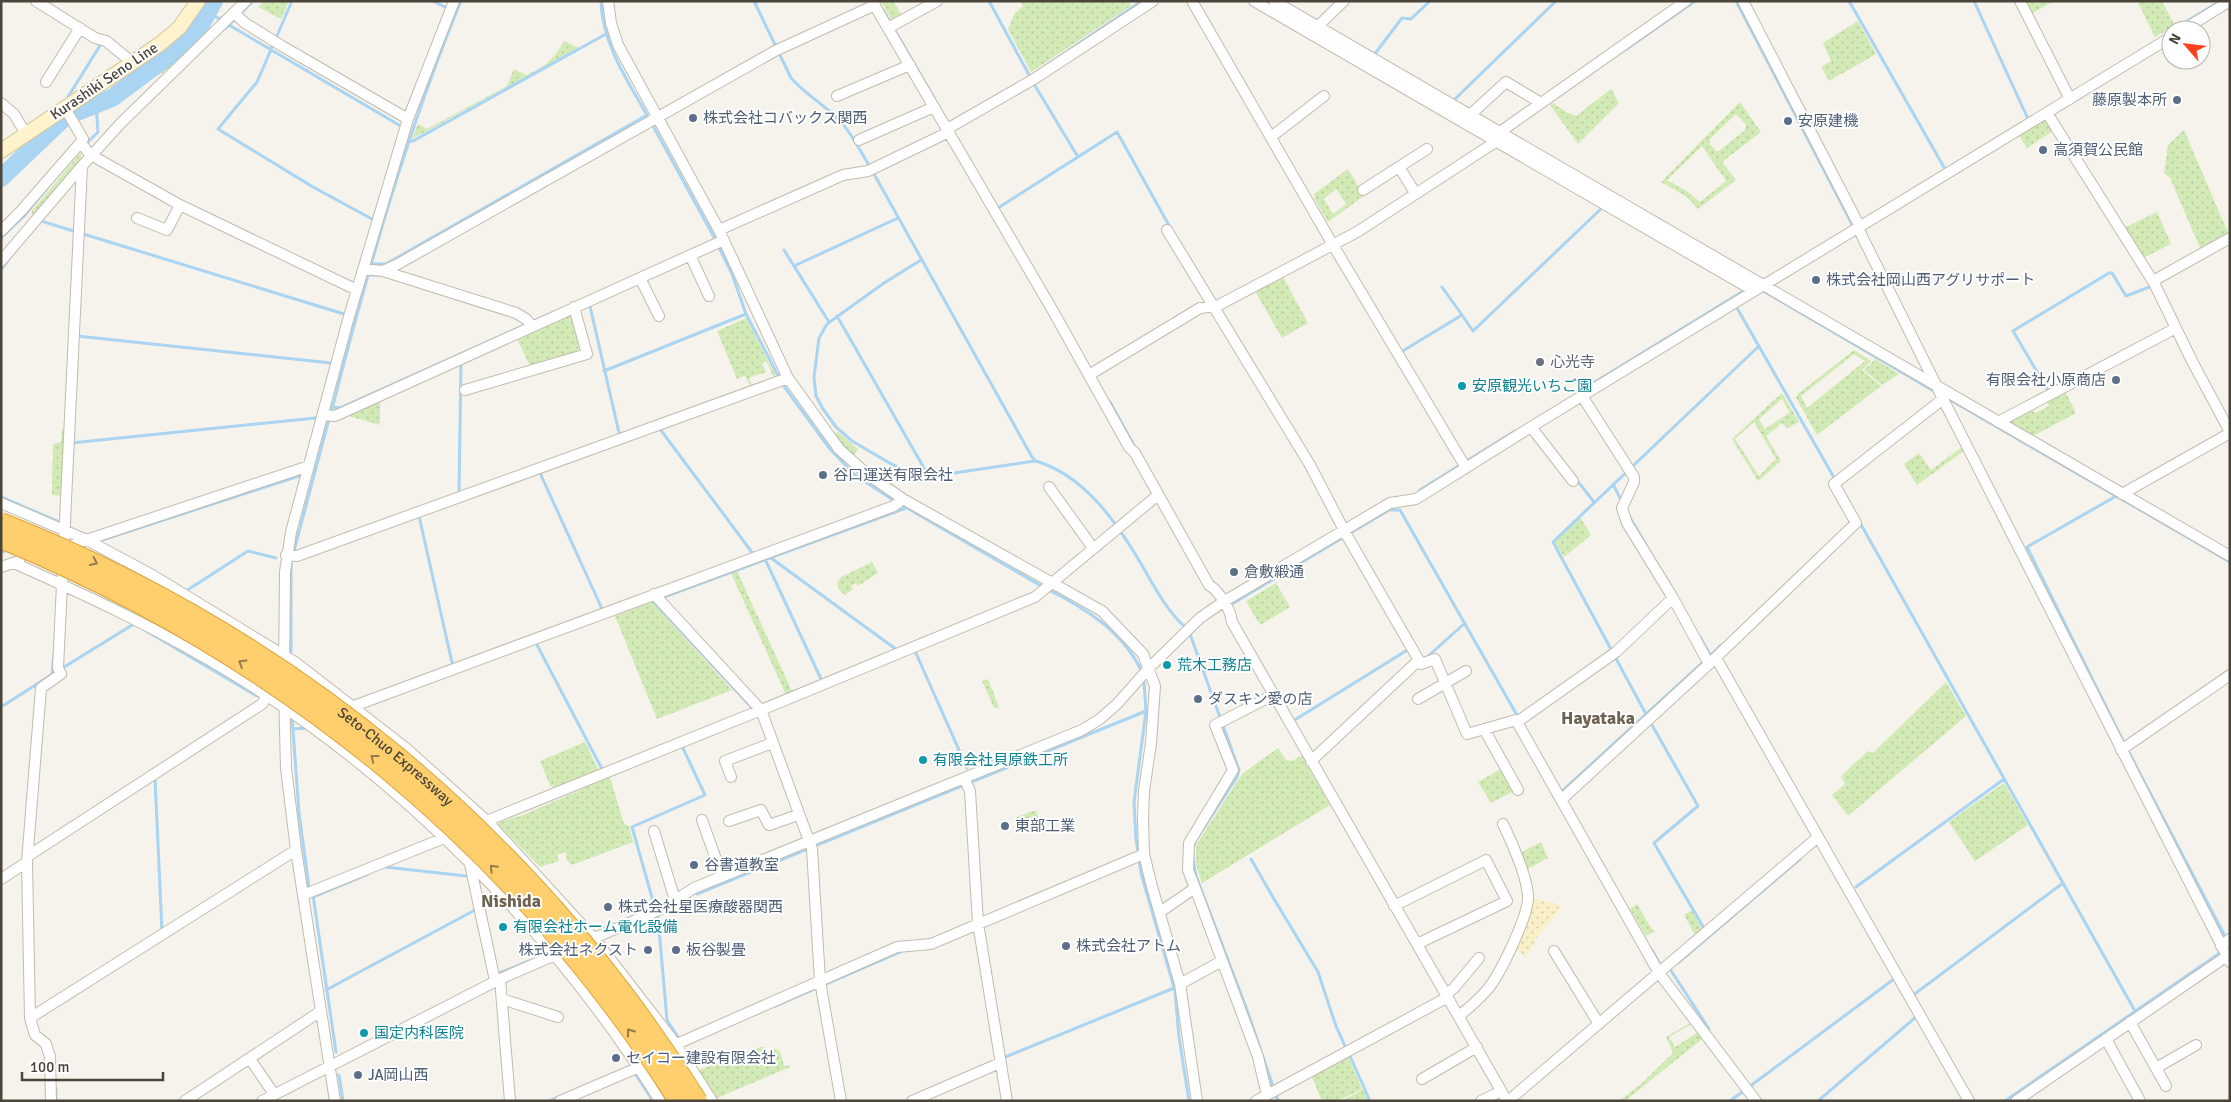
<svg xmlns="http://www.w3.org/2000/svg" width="2231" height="1102" viewBox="0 0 2231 1102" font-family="Signika,'Noto Sans JP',sans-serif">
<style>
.green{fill:url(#green-dots);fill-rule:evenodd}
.sand{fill:url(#sand-dots)}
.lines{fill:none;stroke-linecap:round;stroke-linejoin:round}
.stream{stroke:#a9d4f2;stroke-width:3}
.river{stroke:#a9d4f2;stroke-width:18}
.street-casing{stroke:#c2bbae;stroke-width:12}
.secondary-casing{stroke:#d6c79b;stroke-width:16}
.street{stroke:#fff;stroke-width:10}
.secondary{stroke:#fff3cd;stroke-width:14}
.highway-bridge-casing{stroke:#e0a43c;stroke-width:20;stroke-linecap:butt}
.highway-bridge{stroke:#ffcf6e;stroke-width:18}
.oneway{stroke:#937c4e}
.service-dot{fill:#5c6f8a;stroke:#fff;stroke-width:2}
.worship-dot{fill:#6b7280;stroke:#fff;stroke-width:2}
.culture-dot{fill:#0f9aa8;stroke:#fff;stroke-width:2}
.labels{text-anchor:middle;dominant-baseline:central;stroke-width:4;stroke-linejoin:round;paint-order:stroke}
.street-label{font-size:15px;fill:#4b4439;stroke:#fff}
.service-label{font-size:15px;fill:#4e5e75;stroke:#fff;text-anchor:start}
.worship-label{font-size:15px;fill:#5b616d;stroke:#fff;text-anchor:start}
.culture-label{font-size:15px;fill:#0d838f;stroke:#fff;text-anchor:start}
.quarter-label{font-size:18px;font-weight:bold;fill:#6e6250;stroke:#fff}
</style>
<defs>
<pattern id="green-dots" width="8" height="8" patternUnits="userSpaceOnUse" patternTransform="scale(1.25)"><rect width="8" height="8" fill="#d2eab5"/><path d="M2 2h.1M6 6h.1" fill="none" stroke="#b6ca9c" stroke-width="1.8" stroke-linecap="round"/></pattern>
<pattern id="sand-dots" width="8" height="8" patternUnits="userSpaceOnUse" patternTransform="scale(1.25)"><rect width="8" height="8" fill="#f9efc9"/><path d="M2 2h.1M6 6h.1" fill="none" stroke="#d7cead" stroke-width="1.8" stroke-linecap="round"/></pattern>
</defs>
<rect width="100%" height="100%" fill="#f6f3ec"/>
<!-- green -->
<path class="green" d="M265,1H289L281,19L258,7Z
M881,1H893L903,17L893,23Z
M1020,1H1129L1131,6L1031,72L1008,29L1015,13L1023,6Z
M2026,1H2055L2032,13Z
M2137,1H2162L2175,26L2155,37Z
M1858,21L1876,54L1829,81L1821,67L1831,61L1823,43Z
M209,29L211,30L177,64L159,75L158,73L190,47Z
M564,41L577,47V49L412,139L418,124L427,129L507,86L514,69L526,75C545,67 554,59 564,41Z
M1611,89L1619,103L1578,144L1550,105L1553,103L1566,112L1576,116Z
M1740,102L1761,132L1722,162L1736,180L1698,209L1687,197L1661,182ZM1736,114L1746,125L1745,130L1719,151H1716L1710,144V139ZM1702,146L1726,181L1700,202L1688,192L1667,180Z
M2045,119L2053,131L2027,148L2019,135Z
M2184,130L2229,235L2201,250L2170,178L2164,173L2168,145Z
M81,152V162L37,217L31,212Z
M1348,169L1364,196L1328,222L1315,200L1314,194ZM1336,189L1346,204L1333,214L1324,199Z
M2157,212L2171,244L2143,258L2124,228Z
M1282,275L1308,323L1282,338L1255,291Z
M568,314L572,316L579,347L576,353L530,366L516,337Z
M746,318L777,378L751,388L746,377L744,376L737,379L717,331ZM766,361L774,377L752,386L749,378L766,372L762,363Z
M1854,350L1871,361L1862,370L1881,386L1817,435L1796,398L1798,394ZM1854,354L1865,361L1807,408L1801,396Z
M1875,359L1899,374L1882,385L1864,370Z
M2065,391L2076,413L2033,436L2008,422L2032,409L2035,413L2049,406L2047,401Z
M1782,393L1799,422L1787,428L1782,423L1766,436L1781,461L1758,481L1732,439ZM1782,399L1790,412L1765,429L1759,419ZM1754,422L1776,459L1759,476L1735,439Z
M380,400V425L345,415Z
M62,428L65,431L61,496L52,495L53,444L61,442Z
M838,432L858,449L853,457L833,435Z
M1962,447L1964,451L1917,485L1904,464L1919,453L1931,470Z
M1580,517L1591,535L1564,557L1556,544V539Z
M872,562L878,573L858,586L856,583L851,586L853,589L845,595L839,590L837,583L841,577Z
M737,571L791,689L796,691L786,695L731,573Z
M1276,583L1290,607L1260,625L1246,601Z
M652,602L732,690L657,719L615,616Z
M988,679L999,707L994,708L982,681Z
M1946,682L1966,716L1848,816L1832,795L1845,784L1841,776L1868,751L1873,753Z
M585,742L599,771L555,789L550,785L540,761Z
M1278,748L1286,760L1292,761L1304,754L1306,764L1330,805L1202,883C1197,870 1193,856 1198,842L1242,774Z
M1503,768L1516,790L1491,803L1478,782Z
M610,777L624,824L629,826L633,842L572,865L567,860L565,852L557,855L559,861L540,867L497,823L523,815Z
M2004,783L2028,825L1975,861L1949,822Z
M1036,810L1040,822L1020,832L1015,818Z
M1541,842L1548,858L1524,871L1518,854Z
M1637,904L1651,928L1655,931L1646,936L1630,909Z
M1692,910L1703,931L1696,937L1684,915Z
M1690,1023L1694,1024L1702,1037L1701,1040L1625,1101H1619L1641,1084L1673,1053L1666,1037ZM1690,1025L1693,1026L1697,1033L1675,1047L1669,1037Z
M761,1047H765V1055L762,1058L764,1063L767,1064L775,1061L777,1056L772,1051L774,1048L780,1051L784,1066L790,1065V1067L717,1098L699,1070Z
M1348,1055L1362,1089L1338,1101H1322L1311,1075Z
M1363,1089L1368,1101H1342Z"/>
<!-- sand -->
<path class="sand" d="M1529,897L1559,905L1561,908L1537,938L1525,958L1515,945Z"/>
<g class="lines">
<!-- stream -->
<path class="stream" d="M292,1L257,82L218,129L313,187L372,219
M433,1L447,8
M601,1C602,43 627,80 647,115
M754,1L791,78C805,94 823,104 838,119C851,131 859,150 869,165L1032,457L1036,461C1082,475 1113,517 1137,557C1151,580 1164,608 1185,627
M989,1L1034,84L1078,157
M1736,1L1853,226
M1849,1L1945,169
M1974,1L2028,119
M1276,8L1296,20
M883,10L934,98
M208,13L220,19L222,17
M229,25L399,125
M226,28L253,1
M2173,30L2220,1
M1625,50L1695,1
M1374,55L1402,18L1411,19L1430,1
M1035,73L1142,1
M1455,99L1556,1
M66,100L101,44
M652,124L714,237L732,274L746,314L783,385L830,449L855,475L890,498L1043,587
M409,141H413L606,34
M85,145L98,132L96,104
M998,208L1117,132L1171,229
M41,221L344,314
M1,238L24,216L48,187
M784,250L829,322
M921,260L884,283L827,324L819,338L814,377L816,396L823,409L836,427L852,441L893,465L916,474L934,476L1035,461
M372,264H386L647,115
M794,266L898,218
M1,270L11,256
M368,275H382
M1442,287L1462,315
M1765,292L1937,393
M589,302L620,437
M1737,308L1836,481
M837,316L928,475
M77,336L331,363
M1401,352L1462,315L1473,331L1605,205
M604,371L746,314
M1595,382L1745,290
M2049,392L2013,331L2109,273H2112L2126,296L2152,286
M1947,398L2230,562
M1110,402L1136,449
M332,407L340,408L558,310
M331,413C367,273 406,134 461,1
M660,429L754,555
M71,443L315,418
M540,473L603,611
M1576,479L1594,502
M1613,484L1622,502
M1420,490L1515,431
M459,494L461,360
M2118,495L2027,547L2124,743L2227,940
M1,497L57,521
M419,516L453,667
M1629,516L1646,545
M1859,521L2135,1011
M99,541L299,476
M1,553L9,549
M771,558L897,650
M765,559L821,679
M189,589L248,551L276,558
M1049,590C1086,609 1122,631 1141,670
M664,597L906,508
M653,601L754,710
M1232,604L1389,510H1400L1518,717
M143,629L257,696
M1190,634L1239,770L1237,777L1196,840L1193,849
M1700,637L1712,658
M536,643L603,771
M915,651L967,768
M1710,656L1721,645
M1426,658L1465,623
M61,669L137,622
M291,670V562L329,419
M52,674L54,655
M1144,682L1146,711L1134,802L1136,839L1141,873L1175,991L1179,1037L1189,1101
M36,688L37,684L51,675
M1,707L37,684
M292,716L299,813L309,887
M1647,716L1553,542L1759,346
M1293,721L1409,649
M1652,725L1698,806L1654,843L1705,930
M293,729L307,728
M155,779L162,932
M1561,792L1703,662
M1193,858L1196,876L1247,1010L1278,1101
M1251,859L1274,899L1318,972L1336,1026L1345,1046
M385,867L466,876
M1856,887L2004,779
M697,894L1146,711
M313,895L336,1052
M313,897L368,874
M655,908L632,827L705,795L682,746
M658,918L667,1020L678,1037
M1652,950L1662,968
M1679,962L1800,859
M1670,969L1709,1029
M497,974L529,961
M326,990L475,910
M1912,996L2063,883
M775,1006L902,951
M1350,1056L1370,1101
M1003,1058L1174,988
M339,1075L343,1101
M636,1075L653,1101
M56,1089V1101
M549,1101L558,1097
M1730,1101L1894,979
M1818,1101L1917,1016
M2005,1101L2230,946"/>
<!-- river -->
<path class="river" d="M1,178L65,117L112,98L179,48L198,30L214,1"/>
<defs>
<path id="street" d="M36,1L95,38L106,41L133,63
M608,1L611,23L618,45L719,230L788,378L839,449L867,474L903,499L1102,611L1143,654L1155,686L1151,743L1144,791L1143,818L1144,854L1151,883L1180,984L1197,1101
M872,1L1053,311L1129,447L1135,453L1209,585C1219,591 1231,610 1232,622L1507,1101
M1192,1L1333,245L1466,468
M1254,1L1754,291
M1274,1L2230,556
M1743,1L1860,227
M2020,1L2070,99
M234,13L245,23L282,46L408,119
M1317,27L1344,1
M888,28L937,1
M2183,30L2230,1
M46,82L80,28
M837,96L910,65
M1,103L14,114L26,134
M65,108L83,139L81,142L87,151L98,159L180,205L357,290
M2047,113L2154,283L2192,361L2230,432
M1470,115L1506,82L1541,103
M947,129L1034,79L1153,1
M1500,132L1686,1
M1271,137L1324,96
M859,140L934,107
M1399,167L1416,194
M1363,190L1427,149
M137,218L167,230L180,205
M1858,228L1943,399L2230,962
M719,230L843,175L868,171L949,132
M1167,230L1310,465L1346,534L1421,664L1435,659L1467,734L1516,720L1517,722L1616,652L1673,598
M1,231L21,211L81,142
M690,255L709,296
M1,261L82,166
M364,269L383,271L398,264L775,51L875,5
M383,271L516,313L526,319L532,326
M640,278L659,316
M2153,281L2230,238
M1089,375L1200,308L1217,306L1357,232L1500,139
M465,390L587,354L574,307
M1582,396L1634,477V482L1622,508L1627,523L1673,598L1709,664
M323,415L335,416L724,240
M1998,422L2176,328
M1531,427L1573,481
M1049,487L1093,548
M2122,494L2230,433
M1,503L87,540L154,576L295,662L407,749L487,821L594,938L675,1043L712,1101
M62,548L309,466
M286,555L297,556L788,378
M14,563C90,597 165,632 236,676C402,778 557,935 660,1101
M1,567L19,561
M654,594L761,710L812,849L820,981L841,1101
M1716,658L1969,1101
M284,673L285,572L291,532L348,320L408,119L454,1
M284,690L286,768L296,850L335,1101
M1418,699L1466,671
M354,706L894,506L903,499
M1517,722L1659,973L1756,1101
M1484,729L1518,790
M2121,750L2230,675
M1311,761L1419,660
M731,777L725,761L772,743
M964,778L970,791L978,923L1007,1101
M1561,800L1709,664L1856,523L1834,484L1943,399
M702,820L722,876
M729,821L761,810L769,825L798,815
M654,831L675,900
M28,856L262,704L267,696
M470,864L495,981
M1,879L27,862
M1195,888L1258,1057L1267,1095
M303,895L761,710L1035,597L1158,495
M1394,906L1486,860L1507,901L1417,944
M1160,912L1195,888L1188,870L1189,843L1233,770L1215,725L1273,695
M2221,946L2230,939
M1554,951L1599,1024
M500,979L510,1101
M1180,984L1222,961
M1446,994L1454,988L1479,958
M502,999L558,1017
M1459,1016C1469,1008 1478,1000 1487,990C1500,975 1526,920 1528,900C1529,881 1512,842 1503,824
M30,1018L296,850
M2130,1022L2166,1086
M2106,1039L2140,1101
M670,1047L897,947L931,944L1144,854
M250,1059L274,1094
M2156,1068L2196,1045
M1422,1079L1477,1047
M51,1101L50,1057L46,1044L35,1035L30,1018L27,862L41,688L61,674L58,668L82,166L120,124L246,1
M185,1101L321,1011
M262,1101L500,979L661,909L694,888L1082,730L1100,719L1117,704L1149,668L1200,618L1223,602L1390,503L1416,499L1531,427L2171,37
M560,1101L644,1065
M912,1101L1000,1063
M1256,1101L1448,997
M1481,1101L1501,1091
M1508,1101L1818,837
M2016,1101L2227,956"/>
<path id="secondary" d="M1,151L160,44L179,28L198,1"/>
</defs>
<!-- street casing -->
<use href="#street" class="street-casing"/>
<!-- secondary casing -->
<use href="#secondary" class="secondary-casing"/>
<!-- street -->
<use href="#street" class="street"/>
<!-- secondary -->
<use href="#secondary" class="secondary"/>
<defs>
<g id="highway-bridge">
<path id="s1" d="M1,522C292,637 532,836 698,1101"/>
<path d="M1,539C280,654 516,845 678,1101"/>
</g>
</defs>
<!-- highway-bridge casing -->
<use href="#highway-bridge" class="highway-bridge-casing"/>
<!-- highway-bridge -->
<use href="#highway-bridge" class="highway-bridge"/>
</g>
<!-- one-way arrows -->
<defs><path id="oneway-chevron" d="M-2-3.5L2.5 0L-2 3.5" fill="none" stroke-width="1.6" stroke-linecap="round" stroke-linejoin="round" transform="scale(1.25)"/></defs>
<g class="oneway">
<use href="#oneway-chevron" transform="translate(94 562) rotate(25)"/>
<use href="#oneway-chevron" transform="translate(242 663) rotate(-148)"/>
<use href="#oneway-chevron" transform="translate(374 758) rotate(-142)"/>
<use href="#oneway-chevron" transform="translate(493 868) rotate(-134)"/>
<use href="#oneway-chevron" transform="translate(630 1032) rotate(-126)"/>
</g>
<!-- markers -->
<g class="service-dot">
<circle cx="2177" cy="100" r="5"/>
<circle cx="693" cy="118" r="5"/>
<circle cx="1788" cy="121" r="5"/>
<circle cx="2043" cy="150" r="5"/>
<circle cx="1816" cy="280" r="5"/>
<circle cx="2116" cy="380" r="5"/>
<circle cx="823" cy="475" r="5"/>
<circle cx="1234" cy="572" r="5"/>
<circle cx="1198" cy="699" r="5"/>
<circle cx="1005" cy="826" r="5"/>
<circle cx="694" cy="865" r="5"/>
<circle cx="608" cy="907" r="5"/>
<circle cx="1066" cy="946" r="5"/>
<circle cx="648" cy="950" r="5"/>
<circle cx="676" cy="950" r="5"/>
<circle cx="616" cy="1058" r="5"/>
<circle cx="358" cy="1075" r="5"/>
</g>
<circle class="worship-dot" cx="1540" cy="362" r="5"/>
<g class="culture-dot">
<circle cx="1462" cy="386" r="5"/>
<circle cx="1167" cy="665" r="5"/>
<circle cx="923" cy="760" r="5"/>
<circle cx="503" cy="927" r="5"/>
<circle cx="364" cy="1033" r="5"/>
</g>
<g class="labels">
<!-- street labels -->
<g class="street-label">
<text transform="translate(104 81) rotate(-34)">Kurashiki Seno Line</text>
<text stroke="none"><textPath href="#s1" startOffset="461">Seto-Chuo Expressway</textPath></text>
</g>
<!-- service labels -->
<g class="service-label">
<text x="2167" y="100" text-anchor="end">藤原製本所</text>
<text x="703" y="118">株式会社コバックス関西</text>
<text x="1798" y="121">安原建機</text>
<text x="2053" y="150">高須賀公民館</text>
<text x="1826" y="280">株式会社岡山西アグリサポート</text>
<text x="2106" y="380" text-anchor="end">有限会社小原商店</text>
<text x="833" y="475">谷口運送有限会社</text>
<text x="1244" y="572">倉敷緞通</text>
<text x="1208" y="699">ダスキン愛の店</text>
<text x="1015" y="826">東部工業</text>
<text x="704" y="865">谷書道教室</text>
<text x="618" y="907">株式会社星医療酸器関西</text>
<text x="1076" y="946">株式会社アトム</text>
<text x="638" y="950" text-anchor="end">株式会社ネクスト</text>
<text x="686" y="950">板谷製畳</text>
<text x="626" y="1058">セイコー建設有限会社</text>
<text x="368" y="1075">JA岡山西</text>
</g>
<!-- worship labels -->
<g class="worship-label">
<text x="1550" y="362">心光寺</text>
</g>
<!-- culture labels -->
<g class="culture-label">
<text x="1472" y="386">安原観光いちご園</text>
<text x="1177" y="665">荒木工務店</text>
<text x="933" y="760">有限会社貝原鉄工所</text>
<text x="513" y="927">有限会社ホーム電化設備</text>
<text x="374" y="1033">国定内科医院</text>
</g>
<!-- quarter labels -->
<g class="quarter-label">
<text x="1598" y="718">Hayataka</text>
<text x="511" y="901">Nishida</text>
</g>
</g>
<!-- border -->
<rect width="2231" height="1102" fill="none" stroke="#4b4439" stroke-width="5"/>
<!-- north arrow -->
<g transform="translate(2186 45) rotate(298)"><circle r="24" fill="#ffffff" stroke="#b7b4b0"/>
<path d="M0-4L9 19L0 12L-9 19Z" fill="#fc3f1d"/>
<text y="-8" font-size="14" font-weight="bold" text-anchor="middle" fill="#4b4439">N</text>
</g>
<!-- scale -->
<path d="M22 1072v8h141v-8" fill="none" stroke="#4b4439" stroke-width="2.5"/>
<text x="30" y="1072" font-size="15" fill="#4b4439" stroke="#ffffff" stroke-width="4" paint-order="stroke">100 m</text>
</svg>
